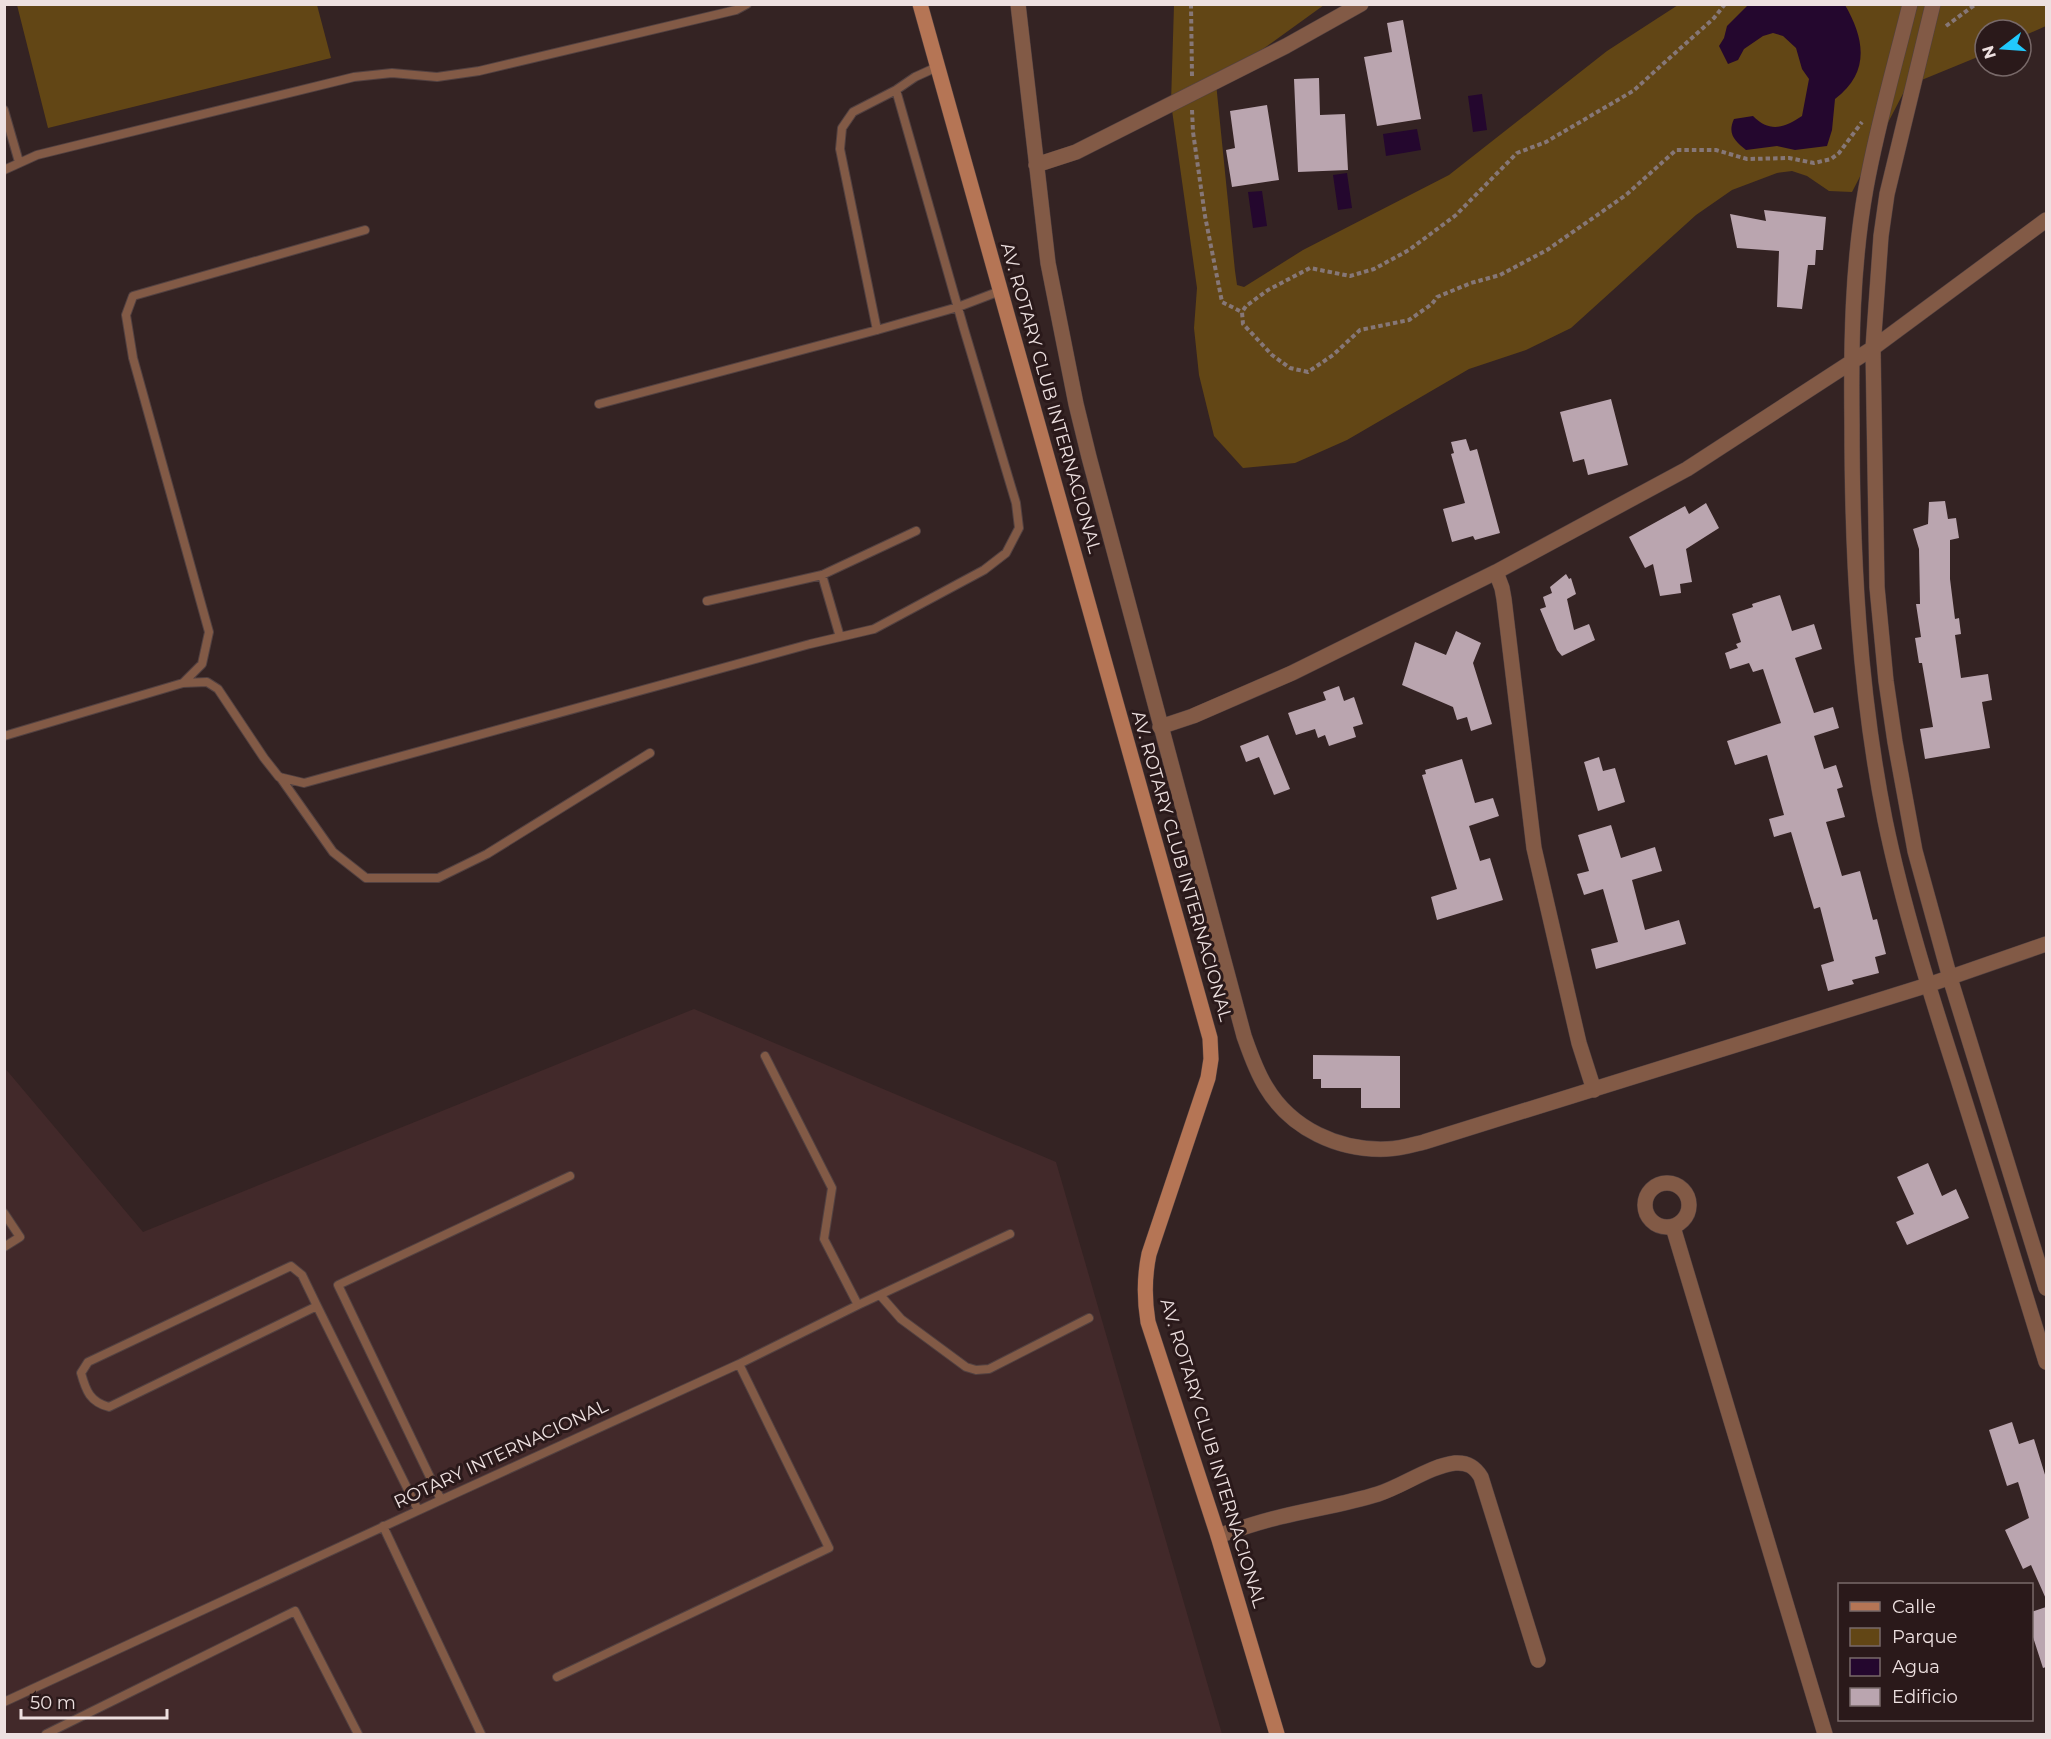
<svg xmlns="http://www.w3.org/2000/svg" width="2051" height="1739" viewBox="0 0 2051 1739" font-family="Montserrat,sans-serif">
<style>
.built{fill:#42292a}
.green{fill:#624615}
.water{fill:#24072e}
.building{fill:#baa5af}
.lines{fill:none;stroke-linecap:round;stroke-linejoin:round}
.service-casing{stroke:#524141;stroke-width:10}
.minor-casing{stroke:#524141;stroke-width:16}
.secondary-casing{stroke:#524141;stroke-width:16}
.path{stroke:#867777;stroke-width:4;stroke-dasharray:4.5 3;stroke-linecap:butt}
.service{stroke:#825a46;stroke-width:8}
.minor{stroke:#825a46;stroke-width:15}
.secondary{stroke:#b57555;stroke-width:15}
.labels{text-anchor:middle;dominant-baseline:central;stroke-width:6;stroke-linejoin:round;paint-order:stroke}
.street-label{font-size:18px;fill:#ede0e0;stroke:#2a191a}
</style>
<rect width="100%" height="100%" fill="#342323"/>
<!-- built -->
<path class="built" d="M694,1009L1056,1162L1222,1734H5L4,1067L143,1232Z"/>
<!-- green -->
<path class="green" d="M17,5H317L331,58L48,128Z
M1174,5H1324L1216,83L1235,271L1237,285L1244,287L1303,250L1449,175L1607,51L1678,5H2046V26L2021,37V30H1985V54L1907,86L1852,192L1829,191L1807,176L1792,171L1777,173L1732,190L1696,215L1571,328L1526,350L1469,369L1347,440L1295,463L1243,468L1214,436L1199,375L1194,328L1197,288L1171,103Z"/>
<!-- water -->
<path class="water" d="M1749,4L1845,5C1865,39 1870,73 1835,99L1832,130L1827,146L1795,150L1777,146L1746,150C1735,141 1727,134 1734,119L1753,116C1770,133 1784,128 1802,116L1809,79L1802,69L1796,48L1783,36L1773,33L1763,36L1744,49L1738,60L1728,64L1719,46L1724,38L1727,26Z
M1482,94L1487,130L1473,132L1468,96Z
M1417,129L1421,150L1386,156L1383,134Z
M1347,173L1352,208L1338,210L1333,175Z
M1262,191L1267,226L1253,228L1248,192Z"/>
<!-- building -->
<path class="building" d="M1403,20L1421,119L1377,126L1364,57L1392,52L1387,23Z
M1319,78L1320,115L1345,114L1348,170L1298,172L1294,79Z
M1267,105L1279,180L1232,187L1226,150L1235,148L1230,111Z
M1764,210L1826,217L1823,250H1816L1815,265H1808L1802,309L1777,307L1779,251L1737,248L1730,214L1766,221Z
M1611,399L1628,465L1588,475L1584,459L1573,462L1560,412Z
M1466,439L1470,451L1477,449L1500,533L1475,540L1473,536L1452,542L1443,509L1465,503L1451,454L1454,453L1451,442Z
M1945,501L1948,519L1956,518L1959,538L1950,540V579L1955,619L1959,618L1961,634L1955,635L1961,678L1988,674L1992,700L1982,702L1990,748L1925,759L1920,729L1933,727L1922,663H1919L1915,638L1921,637L1916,604H1920L1919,549L1913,529L1928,524L1929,502Z
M1706,503L1719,528L1686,549L1692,582L1680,584L1681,593L1660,596L1653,564L1645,568L1629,537L1685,506L1689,514Z
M1566,574L1569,579L1571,578L1576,594L1567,599L1574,630L1589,624L1595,640L1562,656L1557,650L1540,609L1546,607L1543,597L1552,593L1550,587Z
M1780,595L1792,631L1814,624L1822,649L1795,658L1814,713L1833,707L1839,728L1814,736L1824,769L1836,765L1843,787L1837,789L1845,817L1826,822L1842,876L1860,871L1873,920L1877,919L1886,954L1875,957L1879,973L1852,980L1854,984L1828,991L1821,965L1834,961L1820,907L1814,909L1791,832L1774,837L1769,819L1784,815L1767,755L1735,765L1727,741L1781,723L1763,669L1753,672L1749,663L1730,669L1725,653L1738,648L1736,644L1741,642L1732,614L1753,607L1752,604Z
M1456,631L1481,643L1473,663L1492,724L1471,731L1467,717L1457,720L1453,707L1402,685L1415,642L1446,655Z
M1339,686L1344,701L1354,697L1363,724L1353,727L1356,737L1329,746L1325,735L1318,738L1315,729L1296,735L1288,713L1326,700L1323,692Z
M1268,735L1290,789L1274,795L1259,757L1246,762L1240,746Z
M1599,757L1603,771L1615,768L1625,802L1598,811L1584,762Z
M1462,759L1475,803L1493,798L1499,816L1469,826L1480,861L1490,858L1503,900L1437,920L1431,897L1457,889L1422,775L1426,774L1425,770Z
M1611,825L1621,858L1655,847L1662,871L1632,880L1645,930L1679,920L1686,944L1596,969L1591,949L1618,942L1603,889L1584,895L1577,874L1589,871L1578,835Z
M1313,1055L1400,1056V1108H1361V1088H1321V1079H1313Z
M1928,1163L1942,1196L1956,1189L1969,1218L1907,1245L1896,1222L1914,1214L1897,1177Z
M2012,1422L2019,1444L2034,1439L2046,1478V1599L2031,1565L2023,1569L2005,1530L2029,1518L2018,1482L2007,1486L1989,1430Z
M2046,1607V1667L2043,1668L2031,1631V1612Z"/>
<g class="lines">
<defs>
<path id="service" d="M4,110L19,162
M4,170L37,155L354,77L392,73L437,77L479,71L736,10L747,4
M877,330L840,149L842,128L853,112L896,90L915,77L937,67
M599,404L877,330L958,307L1000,291
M822,575L840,637
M707,601L822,575L916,531
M183,683L207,682L218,689L264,758L279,777L304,783L810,644L874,629L984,570L1006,553L1019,528L1016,503L964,329L896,90
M4,736L183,683L202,664L209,632L133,358L126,315L133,296L365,230
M280,777L333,852L366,878H438L487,854L650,753
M765,1056L832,1188L824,1239L858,1305
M4,1213L20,1237L4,1247
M880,1295L901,1319L966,1367L976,1370L989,1369L1089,1318
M317,1306L109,1407C90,1402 86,1391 81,1373L88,1362L291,1266L302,1275L317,1306L418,1510
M441,1500L338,1285L570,1176
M383,1526L481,1734
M557,1677L829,1548L739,1364
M4,1702L441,1500L739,1364L858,1305L1010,1234
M46,1734L295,1611L358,1734"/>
<path id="minor" d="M1018,4L1048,263L1076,404L1089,457L1244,1036C1250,1053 1256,1071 1266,1087C1291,1129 1339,1151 1387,1149C1399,1149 1412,1145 1424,1142L1928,985L2046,944
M1910,4C1895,65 1877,126 1866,188C1852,265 1851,346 1852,424C1852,557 1859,690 1885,820C1903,907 1930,992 1957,1076C1987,1171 2017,1267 2046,1362
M1933,4L1887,194L1881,236L1873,348L1877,587L1886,681L1895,742L1915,851L1950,978L2046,1288
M1036,165L1076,152L1286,46L1361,4
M1496,572L1502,588L1504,599L1534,848L1579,1043L1594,1090
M1160,727L1193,716L1292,673L1496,572L1687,469L1873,348L2046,220
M1645 1205a22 22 0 1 1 44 0a22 22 0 1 1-44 0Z
M1673,1227L1825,1734
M1218,1536C1238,1529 1259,1522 1280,1517C1312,1509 1346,1504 1378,1494C1403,1486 1430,1466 1455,1463C1468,1462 1475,1467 1481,1477L1538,1660"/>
<path id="secondary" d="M920,4L1210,1038L1211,1059L1208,1078L1149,1254C1144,1278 1144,1298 1148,1322L1218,1536L1277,1734"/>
</defs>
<!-- service casing -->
<use href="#service" class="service-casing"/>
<!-- minor casing -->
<use href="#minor" class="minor-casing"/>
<!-- secondary casing -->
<use href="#secondary" class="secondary-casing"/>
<!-- path -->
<path class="path" d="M1191,4L1192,76
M1725,4L1714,18L1633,91L1546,142L1517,153L1456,215L1409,250L1374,269L1350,276L1310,268L1268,290L1246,306L1242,312L1243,324L1272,355L1290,368L1308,372L1333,355L1360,330L1409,320L1432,304L1437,297L1471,283L1500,275L1547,250L1626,195L1676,150H1716L1747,159L1789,158L1814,163L1831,159L1839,153L1862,122
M1946,26L1976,4
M1192,110L1193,132L1205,216L1222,302L1242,312"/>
<!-- service -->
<use href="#service" class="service"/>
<!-- minor -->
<use href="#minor" class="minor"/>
<!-- secondary -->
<use href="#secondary" class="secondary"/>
</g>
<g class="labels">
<!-- street labels -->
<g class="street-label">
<text transform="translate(1051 398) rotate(74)">AV. ROTARY CLUB INTERNACIONAL</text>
<text transform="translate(1182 866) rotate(74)">AV. ROTARY CLUB INTERNACIONAL</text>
<text transform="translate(1213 1453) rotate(73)">AV. ROTARY CLUB INTERNACIONAL</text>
<text transform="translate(501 1454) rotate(-25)">ROTARY INTERNACIONAL</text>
</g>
</g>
<!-- border -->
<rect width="2051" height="1739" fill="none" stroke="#ede0e0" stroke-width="12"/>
<!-- legend -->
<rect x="1838" y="1583" width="195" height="138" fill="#2a191a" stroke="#786969" stroke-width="1.5"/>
<rect x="1850" y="1602" width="30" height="9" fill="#b57555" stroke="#786969" stroke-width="1.5"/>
<text x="1892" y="1613" font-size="18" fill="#ede0e0">Calle</text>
<rect x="1850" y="1628" width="30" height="18" fill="#624615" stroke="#786969" stroke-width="1.5"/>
<text x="1892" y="1643" font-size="18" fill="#ede0e0">Parque</text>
<rect x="1850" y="1658" width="30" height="18" fill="#24072e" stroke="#786969" stroke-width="1.5"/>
<text x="1892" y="1673" font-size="18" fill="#ede0e0">Agua</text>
<rect x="1850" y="1688" width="30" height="18" fill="#baa5af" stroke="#786969" stroke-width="1.5"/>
<text x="1892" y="1703" font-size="18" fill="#ede0e0">Edificio</text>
<!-- north arrow -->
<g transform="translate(2003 48) rotate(253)"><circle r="28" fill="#2a191a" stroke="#786969" stroke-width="1.5"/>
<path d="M0-4.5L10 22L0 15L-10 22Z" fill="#21c9fd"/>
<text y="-9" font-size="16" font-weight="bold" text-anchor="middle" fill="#ede0e0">N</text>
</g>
<!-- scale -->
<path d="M21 1709v9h146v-9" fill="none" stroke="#ede0e0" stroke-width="3"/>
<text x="30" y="1709" font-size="18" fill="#ede0e0" stroke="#2a191a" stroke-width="4.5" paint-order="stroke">50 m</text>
</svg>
